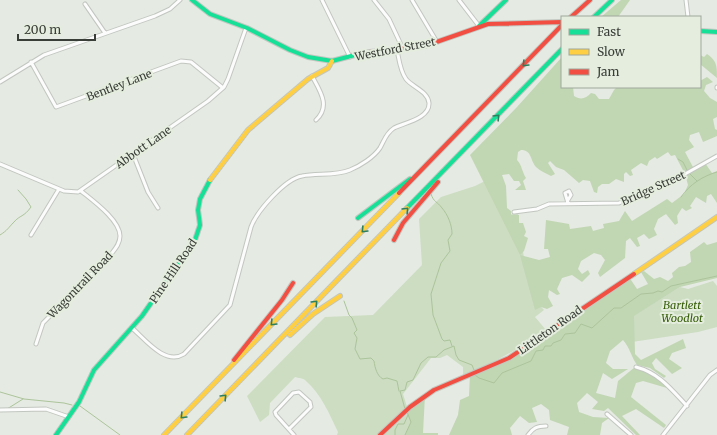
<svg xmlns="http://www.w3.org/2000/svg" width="717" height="435" viewBox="0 0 717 435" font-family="Merriweather,serif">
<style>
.green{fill:#ccddc2}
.forest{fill:#c1d6b3;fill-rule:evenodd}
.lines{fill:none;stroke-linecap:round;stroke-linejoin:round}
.stream{stroke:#acc49b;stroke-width:1}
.street-casing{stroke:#c2c6c0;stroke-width:5}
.fast-casing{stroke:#c2c6c0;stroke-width:6}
.slow-casing{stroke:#c2c6c0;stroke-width:6}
.jam-casing{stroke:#c2c6c0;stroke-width:6}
.street{stroke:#fbfcfb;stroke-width:3}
.fast{stroke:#16e098;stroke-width:4}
.slow{stroke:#ffcf43;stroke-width:4}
.jam{stroke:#f24e42;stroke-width:4}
.oneway{stroke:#2c7f5e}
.labels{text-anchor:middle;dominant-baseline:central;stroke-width:4;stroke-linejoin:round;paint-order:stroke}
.street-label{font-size:11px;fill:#3a3e38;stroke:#e4edde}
.park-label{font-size:11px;font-style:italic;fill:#355c07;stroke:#e4edde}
</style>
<rect width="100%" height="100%" fill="#e5eae2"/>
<!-- green -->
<path class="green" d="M489,179L508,215L518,213C521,239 526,292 544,310L535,317L546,330C518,349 495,363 463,375V367L447,355L440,358H431L403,394L407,407L377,435H337L338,432C330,415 321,394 306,381C304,378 298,378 295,377L270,403L269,415L260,422L247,396L325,317L373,315L422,265L419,219L441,197L475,186Z
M713,281L717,286V327L698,332L632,342L625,321L680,287L688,289Z
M425,398L415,435H384Z"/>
<!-- forest -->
<path class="forest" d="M621,0H630L618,17H601Z
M707,54C717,61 717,66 717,78L700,64V55L704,57Z
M562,57V87H573L574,96C580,100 586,99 591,93L595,94L599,99H609L614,90L617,87H700V81L707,77L713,82L706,85L704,91L710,98L717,102V117L713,119L715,129L717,130V136L703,142L699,132L690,135L689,140L694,147L685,152L694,169L705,163L712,173L717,171V203L711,194L707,196L706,203L696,197L690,206L692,208L686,211L682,208L677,216L678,223L675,225L666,214L658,219L654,229L657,235L649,239L644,234L637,238L640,246L637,247L630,238L626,241L625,258L600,277L598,273L605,260L601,255L594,253L581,261L578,269L582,274L588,270L590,274L582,282L572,275L562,278L557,289L560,294L557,295L549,290L548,297L553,306L547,309L541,307L535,310L520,255L470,155L517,107ZM521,150C532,150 530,160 536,167C540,171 546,173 551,176L555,174L548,163L550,161L556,167L564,170L579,183L583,180L590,181L594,192L597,193L598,187L602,184H609L616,179L624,182V174L626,172L630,176L633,175L631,170L641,163L647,166L649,161L655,157L657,159L668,152L671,156L675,155L685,174L688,185L684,194L672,203L667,199L632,221L625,211L619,221L603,224L604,228L593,231L591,226L570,229L569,224L546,220L544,249H548L550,257L539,260L520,255L524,251L528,238L524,236L526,232L523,223H519V215H511V211L507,208L506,186L502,175L509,174L514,181H519L521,185L515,190H526L523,181L526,178C522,172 522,165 517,160L518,152Z
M704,242L707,245L717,242V278L680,287L634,316L635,354L641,360L683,339L686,348L672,353L669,359L682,368L672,374L656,358L652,363L655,369L666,376L664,378L650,368L637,365C631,356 630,348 623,340L610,351L606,363L613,369H628L612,379L603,373L596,393L615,398L618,381L635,367C648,370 660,377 667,388L643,381L636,383L631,397L666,425L664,428L636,409L622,416L640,435H636L608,408L604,411L592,409L598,402L587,393L577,403L579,412L593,417L609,418L602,423L600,435H567L569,427L550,420L549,410L541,404L532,408L537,422L529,423L520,416L510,428L512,435H449L458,415L460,400L469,396L470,374L496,364L629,277L637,289L648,284L641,272L644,271L654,279L660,277L668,281L673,277L672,273L679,267L685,266L691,262L690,252Z
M425,395L423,433H438V435H405L411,422L406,411Z"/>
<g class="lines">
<!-- stream -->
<path class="stream" d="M678,159L683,162L687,170
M690,174L697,181
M431,194C434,203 437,201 442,208C448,215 452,225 452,234L448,240L450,251L441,263L431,294L433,315L442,339L444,341L450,340L452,346
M681,197C690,184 703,176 717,172
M0,235C8,230 8,228 14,222C20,215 24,217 31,207L26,199L18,190
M344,301L349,315L352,318L357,330L354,333L357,338L355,349L360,359L371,358L374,361C375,368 377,376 383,379L387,378L397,381L399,391
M475,375L479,378L494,383L502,373L531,361L536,351L543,350L545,346H551L553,343L561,340L565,334L575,333L581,324L592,328L614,308H621L641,294L653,293L658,291L662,292L671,286L717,276
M0,392L24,399L64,403L72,405
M80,406L120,435
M7,409L23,399
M405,409L400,391L405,390L407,382L413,380L421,363L428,357H436L444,350L454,346L456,355L459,360L472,365L474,370
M395,435V430L398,424H404L408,415
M405,435L411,422L407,412"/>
<defs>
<path id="street" d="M322,0L350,57
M374,0L389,19L403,49
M412,0L437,42
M459,0L479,26
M686,0L688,17
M85,4L105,33
M31,62L56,107L181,61L191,62L223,88
M312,76C320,91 331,106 316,120
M0,82L44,55L155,16L170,9L180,0
M717,88V87
M133,154L148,192L158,208
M0,164L64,191L78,192L208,101L224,87L228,79L246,28
M568,200L571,195L569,191L565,193L568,203
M514,212L537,209L549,204L619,203L685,174L717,156
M31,235L59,189
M132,328C145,339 165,366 184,354L230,305L251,227C257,211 285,179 302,176C317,173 336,176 350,170C360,166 374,157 380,148C384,141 386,133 394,128C403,123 430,119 429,103C428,91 412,87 406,79C400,71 399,59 397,50
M36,344L43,323L112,253C116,248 120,243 120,236C120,220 92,200 81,191
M636,367C659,373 671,389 687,406
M0,410L46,409L69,417
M607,414L631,435
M289,429L311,407L310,402L299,392L293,393L275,412L276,415L294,435
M528,435C533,428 537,426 546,426
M663,435L710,375L717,370"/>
<path id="fast" d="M192,0L210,14L247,28L290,50L308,57L332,61L355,55
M594,17L612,0
M479,26L506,0
M700,31L717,32
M407,208L562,49
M358,218L410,179
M56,435L79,402L94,370L142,316L195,240L200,225L198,210L200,199L210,180"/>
<path id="slow" d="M210,180L248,130L308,79L328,68L332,61
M634,274L717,217
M290,335L313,314L340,296
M164,435L399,193
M187,435L407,208"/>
<path id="jam" d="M571,17L590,0
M355,55L370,52L425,46L488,24L562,22
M399,193L562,25
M394,240L403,223L438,182
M234,360L282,300L293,283
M380,435L410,407L434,390L509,358L634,274"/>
</defs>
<!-- street casing -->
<use href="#street" class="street-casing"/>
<!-- fast casing -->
<use href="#fast" class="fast-casing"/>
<!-- slow casing -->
<use href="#slow" class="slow-casing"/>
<!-- jam casing -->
<use href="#jam" class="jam-casing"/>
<!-- street -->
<use href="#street" class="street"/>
<!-- fast -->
<use href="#fast" class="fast"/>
<!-- slow -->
<use href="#slow" class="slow"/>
<!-- jam -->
<use href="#jam" class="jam"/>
</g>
<!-- one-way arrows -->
<defs><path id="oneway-chevron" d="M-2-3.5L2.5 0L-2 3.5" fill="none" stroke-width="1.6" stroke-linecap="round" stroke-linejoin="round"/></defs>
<g class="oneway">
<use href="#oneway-chevron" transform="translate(525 64) rotate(134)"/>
<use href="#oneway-chevron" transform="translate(497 117) rotate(-46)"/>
<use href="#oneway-chevron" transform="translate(406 210) rotate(-46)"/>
<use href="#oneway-chevron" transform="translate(364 230) rotate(134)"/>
<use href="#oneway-chevron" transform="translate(315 303) rotate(-46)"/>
<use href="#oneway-chevron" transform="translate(273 323) rotate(134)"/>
<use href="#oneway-chevron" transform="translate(224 397) rotate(-46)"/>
<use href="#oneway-chevron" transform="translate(183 416) rotate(134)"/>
</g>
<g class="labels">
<!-- street labels -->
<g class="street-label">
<text transform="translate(395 49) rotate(-11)">Westford Street</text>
<text transform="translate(119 85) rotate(-21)">Bentley Lane</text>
<text transform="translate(143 147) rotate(-35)">Abbott Lane</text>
<text transform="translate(653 188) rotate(-24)">Bridge Street</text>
<text transform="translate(173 271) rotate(-56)">Pine Hill Road</text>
<text transform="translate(80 285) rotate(-46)">Wagontrail Road</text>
<text transform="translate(550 330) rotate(-35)">Littleton Road</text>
</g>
<!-- park labels -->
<g class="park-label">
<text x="682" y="305">Bartlett<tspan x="682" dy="13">Woodlot</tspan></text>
</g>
</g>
<!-- legend -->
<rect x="561" y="16" width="140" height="72" fill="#e4edde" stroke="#a0a79c"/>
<rect x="569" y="29" width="20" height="6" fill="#16e098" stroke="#a0a79c"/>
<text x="597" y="36" font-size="12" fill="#3a3e38">Fast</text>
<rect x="569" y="49" width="20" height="6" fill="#ffcf43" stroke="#a0a79c"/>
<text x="597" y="56" font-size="12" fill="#3a3e38">Slow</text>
<rect x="569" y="69" width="20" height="6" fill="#f24e42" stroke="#a0a79c"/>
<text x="597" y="76" font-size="12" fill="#3a3e38">Jam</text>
<!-- scale -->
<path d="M18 34v6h77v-6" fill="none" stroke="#3a3e38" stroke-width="2"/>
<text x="24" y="34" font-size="12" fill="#3a3e38" stroke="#e4edde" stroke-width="3" paint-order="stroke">200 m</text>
</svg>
